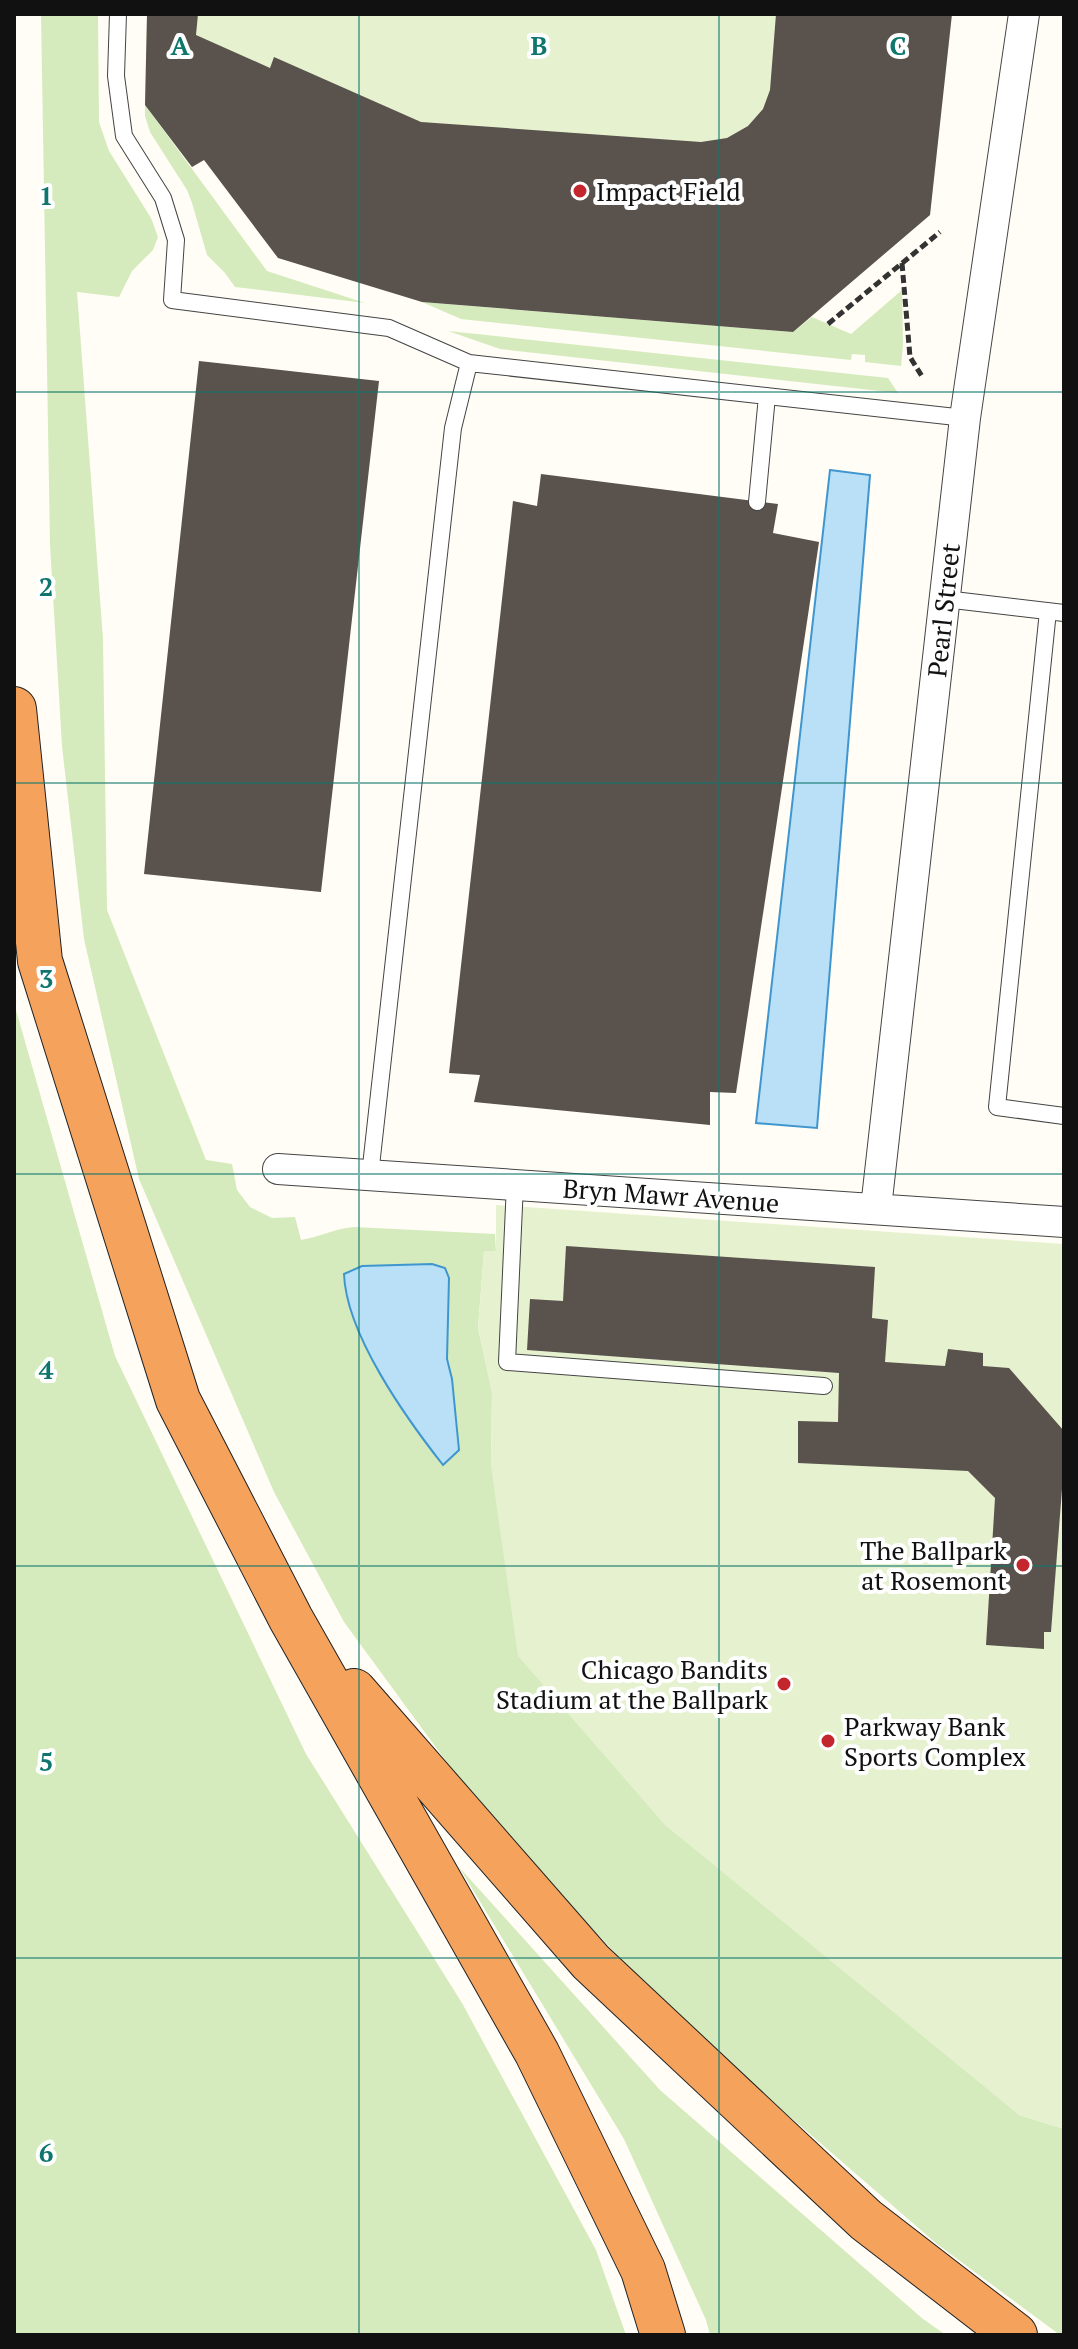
<svg xmlns="http://www.w3.org/2000/svg" width="1078" height="2349" viewBox="0 0 1078 2349" font-family="'PT Serif',serif">
<style>
.green{fill:#d5ebbd;fill-rule:evenodd}
.pitch{fill:#e6f2cf}
.water{fill:#b9e0f7;stroke:#3f96cf;stroke-width:2}
.building{fill:#5a524d}
.lines{fill:none;stroke-linecap:round;stroke-linejoin:round}
.service-casing{stroke:#444;stroke-width:18}
.minor-casing{stroke:#444;stroke-width:32}
.motorway-casing{stroke:#222;stroke-width:46}
.path{stroke:#333;stroke-width:5;stroke-dasharray:8 4;stroke-linecap:butt}
.service{stroke:#fff;stroke-width:16}
.minor{stroke:#fff;stroke-width:30}
.motorway{stroke:#f5a25d;stroke-width:44}
.grid{fill:none;stroke:#0f766e;stroke-width:2;stroke-opacity:0.55}
.poi-dot{fill:#c4262e;stroke:#fff;stroke-width:3}
.labels{text-anchor:middle;dominant-baseline:central;stroke-width:8;stroke-linejoin:round;paint-order:stroke}
.poi-label{font-size:26px;fill:#111;stroke:#fff;text-anchor:start}
.street-label{font-size:26px;fill:#111;stroke:#fff}
.grid-label{font-size:26px;text-anchor:middle;font-weight:bold;fill:#0f766e;stroke:#fff;stroke-width:8;stroke-linejoin:round;paint-order:stroke}
</style>
<rect width="100%" height="100%" fill="#fffdf5"/>
<!-- green -->
<path class="green" d="M41,14H98L99,122L109,151L151,218L158,237L153,250L132,271L119,297L77,292L103,639L107,910L206,1160L232,1164L237,1190L250,1207L272,1218L295,1217L301,1240C321,1237 335,1228 355,1227L495,1234L496,1252L484,1251L478,1328L492,1392L491,1466L1019,2115L1064,2129V2335H1060L937,2244L669,2012L473,1798L344,1622L274,1492L139,1179L84,939L62,746L50,545ZM445,1268L449,1278L447,1359L452,1379L459,1450L443,1464L406,1417L364,1342L345,1293Z
M145,105L267,271L365,303L235,287L225,273L207,255L192,203L187,190L150,132L145,116Z
M902,290L903,345L901,366L865,362V355L852,354L851,360L461,319L422,302L793,332L812,317L851,334Z
M448,331L888,378L898,393L500,349Z
M14,1003L115,1356L306,1754L462,2003L596,2250L626,2335H14Z
M459,1867L660,2090L923,2319L946,2335H710L706,2320L624,2139Z"/>
<!-- pitch -->
<path class="pitch" d="M147,14H952L930,215L793,332L422,302L204,160L192,167L145,105Z
M496,1205L1064,1244V2129L1019,2115L665,1825L518,1656L491,1466L492,1392L478,1328L484,1251H496Z"/>
<!-- water -->
<path class="water" d="M830,470L870,475L817,1128L756,1123Z
M432,1264L445,1268L449,1278L447,1359L452,1379L459,1450L443,1465C406,1418 346,1334 344,1274L362,1266Z"/>
<!-- building -->
<path class="building" d="M147,14H198L196,35L270,68L274,57L421,122L701,142L727,138L748,126L763,109L770,90L776,14H952L930,215L793,332L422,302L278,258L204,160L192,167L145,105Z
M199,361L379,381L321,892L144,874Z
M541,474L778,504L773,533L819,542L736,1093L710,1092V1125L474,1102L480,1075L449,1073L513,501L537,506Z
M566,1246L875,1267L872,1318L888,1320L885,1362L945,1366L948,1349L983,1353V1366L1009,1368L1064,1431V1463L1051,1632H1044V1649L986,1645L995,1498L968,1471L798,1463V1421L838,1422L839,1373L527,1350L530,1299L563,1301Z"/>
<g class="lines">
<defs>
<path id="service" d="M118,14L116,76L124,136L163,198L176,240L172,300L389,328L469,363L965,418
M757,502L767,396
M945,599L1064,613
M1048,611L997,1107L1064,1116
M370,1175L453,428L469,363
M515,1184L507,1362L824,1386"/>
<path id="minor" d="M278,1169L1064,1222
M876,1208L965,418L1024,14"/>
<path id="motorway" d="M14,709L40,961L178,1400L291,1619L537,2053L643,2270L663,2335
M354,1691L591,1962L866,2220L1015,2335"/>
</defs>
<!-- service casing -->
<use href="#service" class="service-casing"/>
<!-- minor casing -->
<use href="#minor" class="minor-casing"/>
<!-- motorway casing -->
<use href="#motorway" class="motorway-casing"/>
<!-- path -->
<path class="path" d="M902,263L910,357L923,378
M828,324L940,232"/>
<!-- service -->
<use href="#service" class="service"/>
<!-- minor -->
<use href="#minor" class="minor"/>
<!-- motorway -->
<use href="#motorway" class="motorway"/>
</g>
<!-- grid -->
<path class="grid" d="M359,14V2335M719,14V2335M14,392H1064M14,783H1064M14,1174H1064M14,1566H1064M14,1958H1064"/>
<!-- markers -->
<g class="poi-dot">
<circle cx="580" cy="191" r="8"/>
<circle cx="1023" cy="1565" r="8"/>
<circle cx="784" cy="1684" r="8"/>
<circle cx="828" cy="1741" r="8"/>
</g>
<g class="labels">
<!-- poi labels -->
<g class="poi-label">
<text x="596" y="191">Impact Field</text>
<text x="1007" y="1550" text-anchor="end">The Ballpark<tspan x="1007" dy="30">at Rosemont</tspan></text>
<text x="768" y="1669" text-anchor="end">Chicago Bandits<tspan x="768" dy="30">Stadium at the Ballpark</tspan></text>
<text x="844" y="1726">Parkway Bank<tspan x="844" dy="30">Sports Complex</tspan></text>
</g>
<!-- street labels -->
<g class="street-label">
<text transform="translate(943 610) rotate(-84)">Pearl Street</text>
<text transform="translate(671 1195) rotate(4)">Bryn Mawr Avenue</text>
</g>
</g>
<g class="grid-label">
<text x="180" y="55">A</text>
<text x="539" y="55">B</text>
<text x="898" y="55">C</text>
<text x="46" y="205">1</text>
<text x="46" y="596">2</text>
<text x="46" y="988">3</text>
<text x="46" y="1379">4</text>
<text x="46" y="1771">5</text>
<text x="46" y="2162">6</text>
</g>
<!-- border -->
<rect width="1078" height="2349" fill="none" stroke="#111111" stroke-width="32"/>
</svg>
